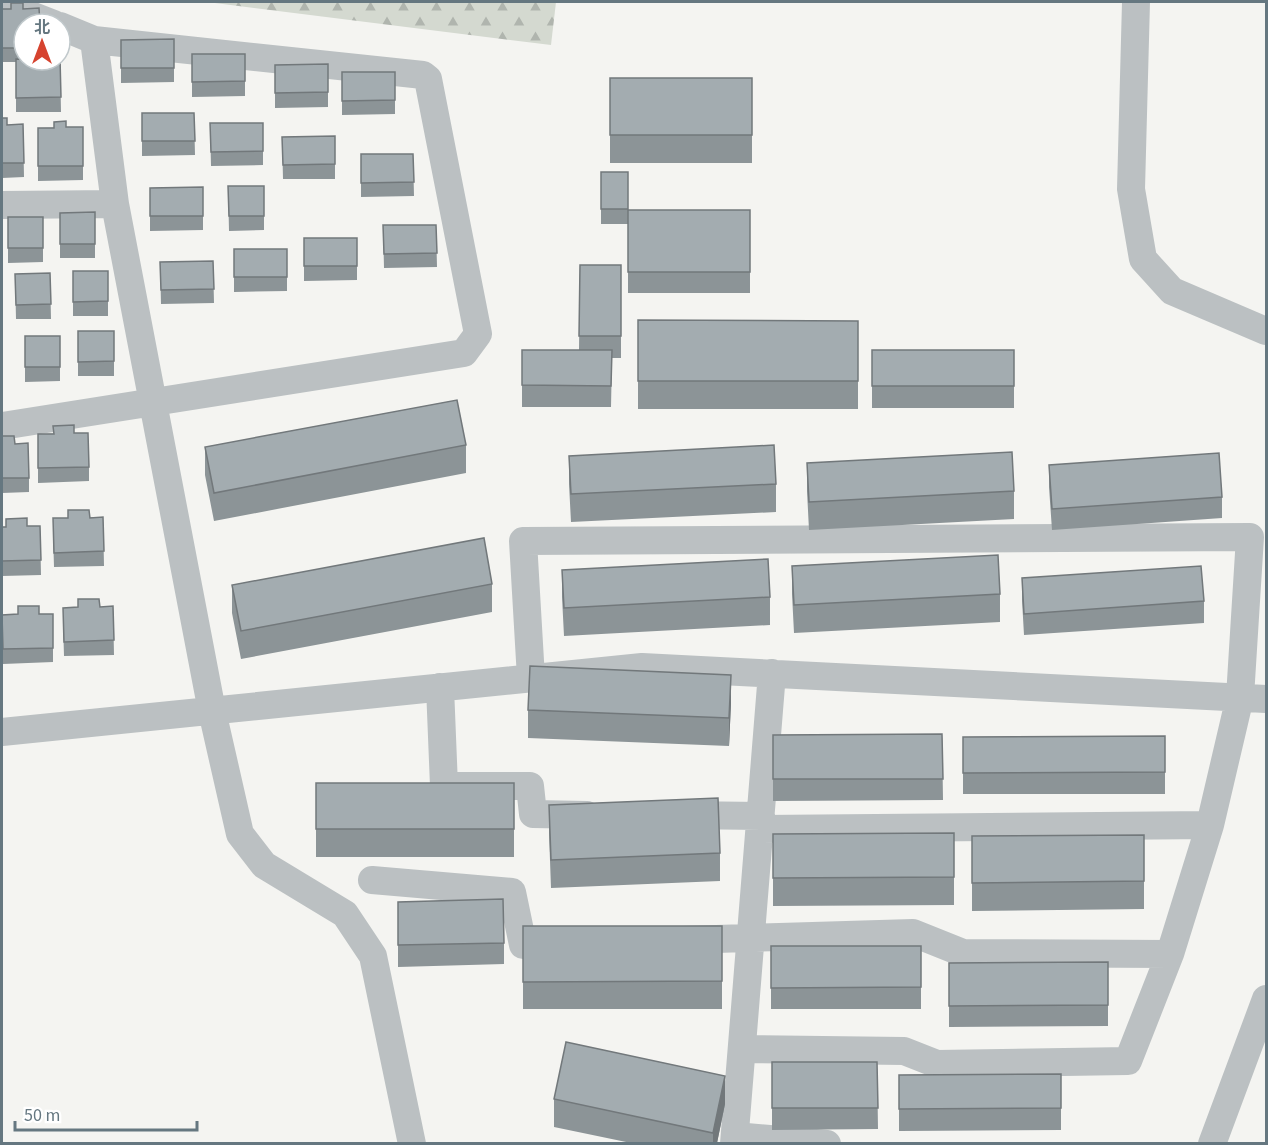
<svg xmlns="http://www.w3.org/2000/svg" width="1268" height="1145" viewBox="0 0 1268 1145" font-family="'Source Sans 3','Noto Sans SC',sans-serif">
<style>
.forest{fill:url(#forest-firs)}
.lines{fill:none;stroke-linecap:round;stroke-linejoin:round}
.minor{stroke:#bbc0c2;stroke-width:28}
.wall{fill:#8c9497}
.shaded-wall{fill:#72787b}
.building{fill:#a3acb0;stroke:#72787b;stroke-width:1.5}
</style>
<defs>
<pattern id="forest-firs" width="22" height="20" patternUnits="userSpaceOnUse" patternTransform="scale(1.5)"><rect width="22" height="20" fill="#d4d9d0"/><path d="M5 1l3.5 6h-7zM16 11l3.5 6h-7z" fill="#b0b5ae"/></pattern>
</defs>
<rect width="100%" height="100%" fill="#f4f4f1"/>
<!-- forest -->
<path class="forest" d="M207,2H556L551,45Z"/>
<g class="lines">
<!-- minor -->
<path class="minor" d="M1136,2L1131,189L1143,259L1172,291L1266,331
M2,4L54,24
M94,40L115,204L212,711L240,834L264,865L345,914L373,956L412,1144
M2,205L115,204
M2,426L464,353L478,334L428,79L423,75L94,40L60,26
M531,678L523,541L1250,537L1240,697L1210,825L760,829
M440,687L444,786H530L533,814L587,815
M2,732L642,667L1266,699
M681,815L761,816
M372,880L512,892L523,945L563,944
M684,940L913,933L963,953L1170,954L1210,825
M743,1049L904,1051L937,1064L1128,1061L1170,954
M735,1136L827,1144
M734,1144L772,673
M1212,1144L1266,999"/>
</g>
<!-- wall -->
<path class="wall" d="M2,9L24,24V60L60,58L61,112H16V62H2Z
M174,39V82L121,83V40Z
M192,54H245V96L192,97Z
M328,64V107L275,108V65Z
M342,72H395V114L342,115Z
M610,78H752V163H610Z
M142,113H194L195,155L142,156Z
M2,118L7,125L23,124L24,177L2,178Z
M210,123H263V165L211,166Z
M83,127V180L38,181V128Z
M335,136V179H283L282,137Z
M361,154H413L414,196L361,197Z
M601,172H628V210H750V293H628V224H601Z
M228,186H264V230L229,231Z
M203,187V230L150,231V188Z
M95,212V258H60V213Z
M8,217H43V262L8,263Z
M383,225H436L437,267L384,268Z
M304,238H357V280L304,281Z
M234,249H287V291L234,292Z
M213,261L214,303L161,304L160,262Z
M580,265H621V358H612L611,407H522V350H579Z
M73,271H108V316H73Z
M50,273L51,319H16L15,274Z
M638,320L858,321V409H638Z
M78,331H114V376H78Z
M25,336H60V381L25,382Z
M872,350H1014V408H872Z
M74,433L89,467V481L38,483V434Z
M2,436L15,444L29,478V492L2,493Z
M466,445V473L214,521L205,475V447Z
M569,456L776,484V512L571,522L569,484Z
M807,463L1014,491V519L809,530L807,491Z
M1049,465L1222,497V518L1052,530L1049,487Z
M103,517L104,566L54,567L53,533L68,518Z
M40,526L41,575L2,576V527Z
M792,566L1000,594V622L794,633L792,594Z
M562,570L770,597V625L564,636L562,597Z
M1022,578L1204,601V623L1024,635L1022,600Z
M492,584V612L241,659L232,613V585Z
M113,606L114,655L64,656L63,622Z
M39,614H53V662L3,664L2,629Z
M731,703L729,746L528,738V710Z
M942,734L943,800L773,801V735Z
M1165,736V794H963V737Z
M316,783H514V857H316Z
M549,805L720,853V881L551,888L549,833Z
M954,833V905L773,906V834Z
M1144,835V909L972,911V836Z
M398,902L504,943V964L398,967Z
M523,926H722V1009H523Z
M771,946H921V1009H771Z
M1108,962V1026L949,1027V963Z
M772,1062H877L878,1129L772,1130Z
M1061,1074V1130L899,1131V1075Z
M554,1099L725,1104L717,1143H631L554,1127Z"/>
<!-- shaded-wall -->
<path class="shaded-wall" d="M731,675V703L729,746V718Z
M725,1076V1104L717,1143H713V1133Z"/>
<!-- building -->
<path class="building" d="M11,3H23V9L39,8L40,24H24V48H2V9H11Z
M174,39V68H121V40Z
M192,54H245V81L192,82Z
M60,58L61,97L16,98V59L60,60Z
M328,64V92L275,93V65Z
M342,72H395V100L342,101Z
M610,78H752V135H610Z
M142,113H194L195,141H142Z
M2,118H7V125L23,124L24,163H2Z
M66,121V127H83V166H38V128H54V122Z
M210,123H263V151L211,152Z
M335,136V164L283,165L282,137Z
M361,154H413L414,182L361,183Z
M601,172H628V209H601Z
M228,186H264V216H229Z
M203,187V216H150V188Z
M628,210H750V272H628Z
M95,212V244H60V213Z
M8,217H43V248H8Z
M383,225H436L437,253L384,254Z
M304,238H357V266H304Z
M234,249H287V277H234Z
M213,261L214,289L161,290L160,262Z
M580,265H621V336H579Z
M73,271H108V301L73,302Z
M50,273L51,304L16,305L15,274Z
M638,320L858,321V381H638Z
M78,331H114V361L78,362Z
M25,336H60V367H25Z
M522,350H612L611,386L522,385Z
M872,350H1014V386H872Z
M457,400L466,445L214,493L205,447Z
M74,425V433H88L89,467L38,468V434H54L53,426Z
M2,436H14L15,444L28,443L29,478H2Z
M774,445L776,484L571,494L569,456Z
M1012,452L1014,491L809,502L807,463Z
M1219,453L1222,497L1052,509L1049,465Z
M68,510H89L90,518L103,517L104,551L54,553L53,518H68Z
M27,518V526H40L41,560L2,561V527H6V519Z
M484,538L492,584L241,631L232,585Z
M998,555L1000,594L794,605L792,566Z
M768,559L770,597L564,608L562,570Z
M1201,566L1204,601L1024,614L1022,578Z
M78,599H99L100,607L113,606L114,640L64,642L63,608L78,607Z
M18,606H39V614H53V648L3,649L2,615L18,614Z
M530,666L731,675L729,718L528,710Z
M942,734L943,779H773V735Z
M1165,736V772L963,773V737Z
M316,783H514V829H316Z
M718,798L720,853L551,860L549,805Z
M954,833V877L773,878V834Z
M1144,835V881L972,883V836Z
M503,899L504,943L398,945V902Z
M523,926H722V981L523,982Z
M771,946H921V987L771,988Z
M1108,962V1005L949,1006V963Z
M566,1042L725,1076L713,1133L554,1099Z
M772,1062H877L878,1108H772Z
M1061,1074V1108L899,1109V1075Z"/>
<!-- border -->
<rect width="1268" height="1145" fill="none" stroke="#657780" stroke-width="6"/>
<!-- north arrow -->
<g transform="translate(42 42)"><circle r="28" fill="#ffffff" stroke="#c1c9cc" stroke-width="1.5"/>
<path d="M0-4.5L10 22L0 15L-10 22Z" fill="#d6432f"/>
<text y="-9" font-size="16" font-weight="bold" text-anchor="middle" fill="#657780">北</text>
</g>
<!-- scale -->
<path d="M15 1121v9h182v-9" fill="none" stroke="#657780" stroke-width="3"/>
<text x="24" y="1121" font-size="18" fill="#657780" stroke="#ffffff" stroke-width="4.5" paint-order="stroke">50 m</text>
</svg>
